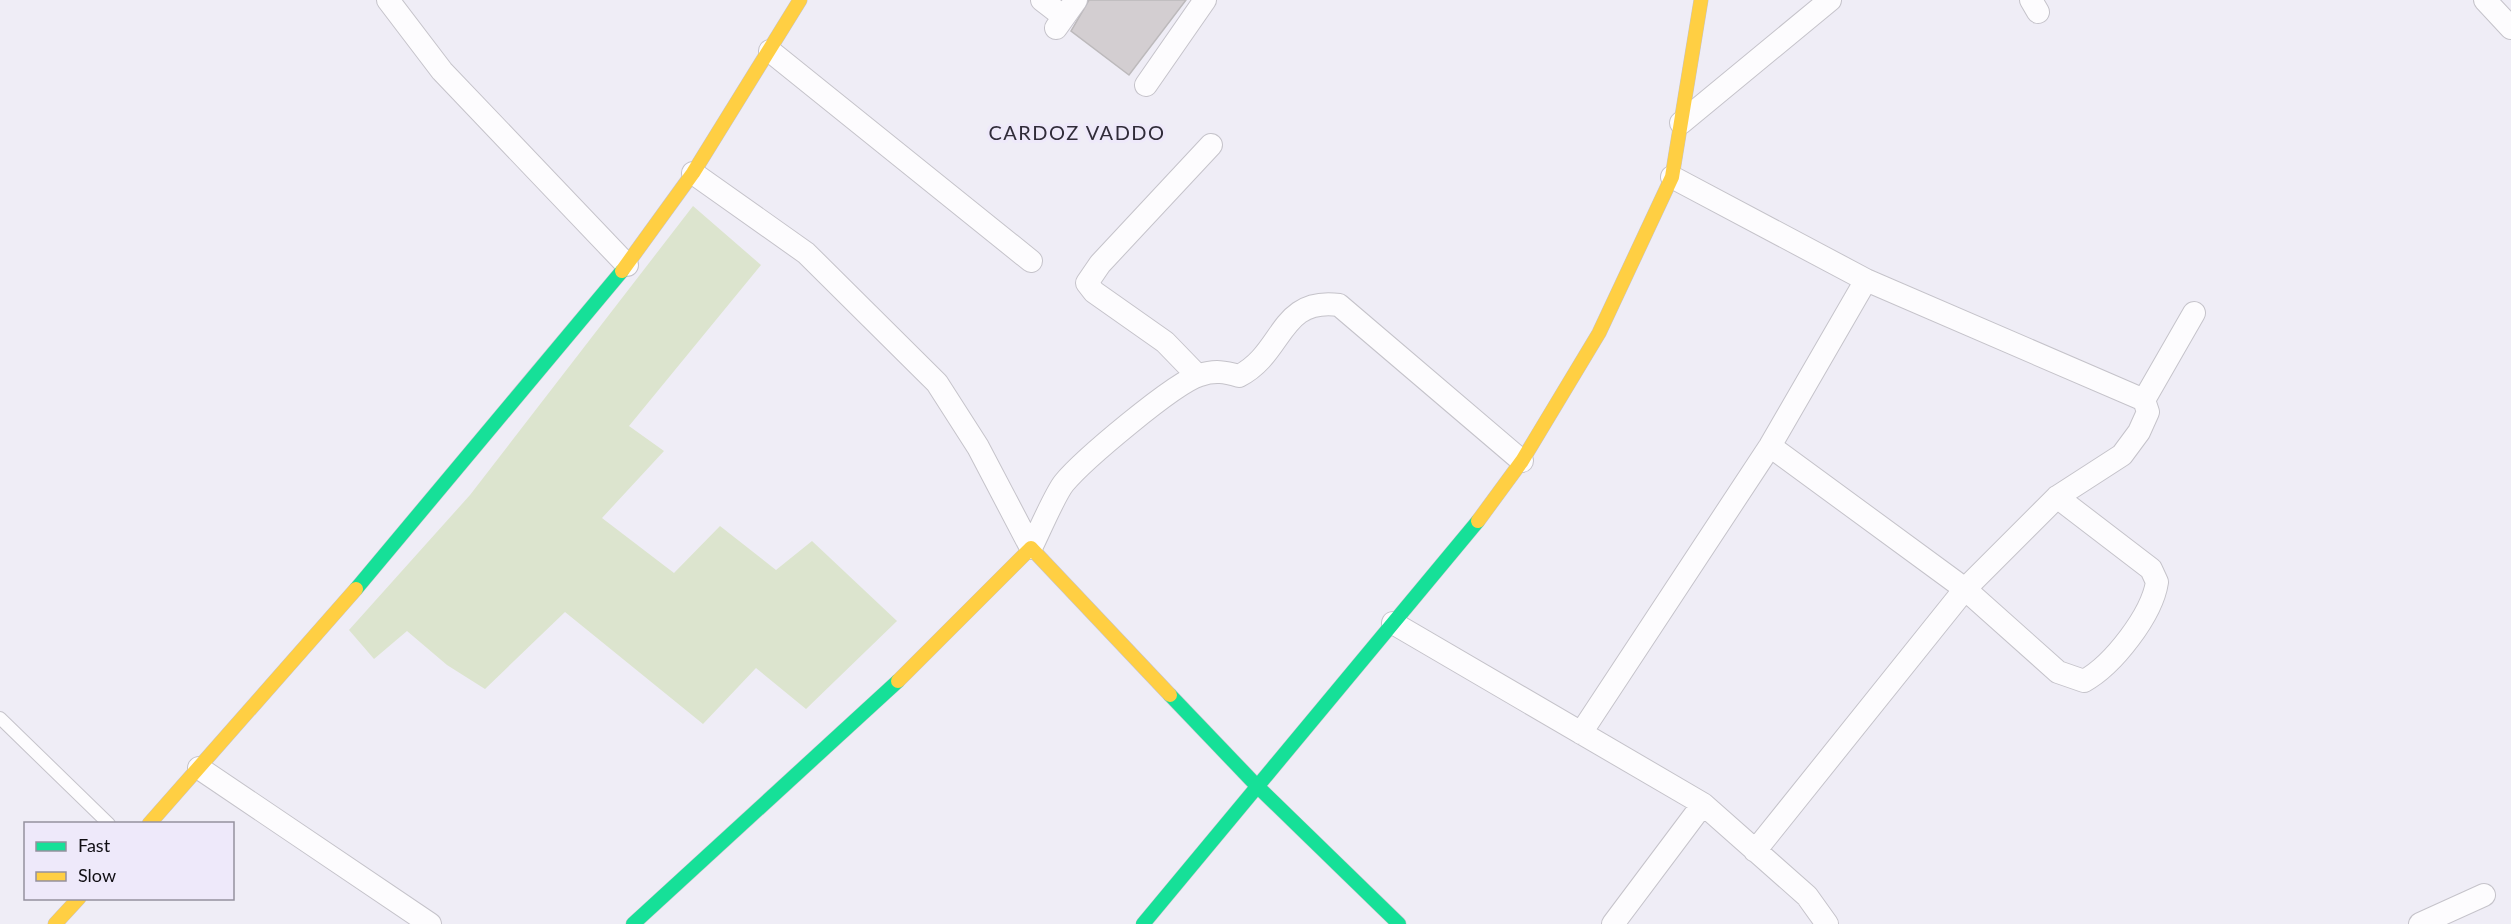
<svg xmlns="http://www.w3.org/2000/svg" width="2511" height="924" viewBox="0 0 2511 924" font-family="Lato,sans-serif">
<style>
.green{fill:#dce4ce}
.building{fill:#d3ced1;stroke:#bcb9bb;stroke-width:1.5}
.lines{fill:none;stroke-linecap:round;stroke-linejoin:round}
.lane-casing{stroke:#c5c3ca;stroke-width:14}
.street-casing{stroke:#c5c3ca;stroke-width:24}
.fast-casing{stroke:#c5c3ca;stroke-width:15}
.slow-casing{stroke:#c5c3ca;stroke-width:15}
.lane{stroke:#fdfcfe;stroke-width:12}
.street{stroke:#fdfcfe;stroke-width:22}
.fast{stroke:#16e098;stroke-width:14}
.slow{stroke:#ffcf43;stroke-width:14}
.labels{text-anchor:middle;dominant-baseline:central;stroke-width:6;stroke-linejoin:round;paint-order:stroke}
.neighbourhood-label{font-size:20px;letter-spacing:1.5px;fill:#302c39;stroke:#eee9fa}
</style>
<rect width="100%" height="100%" fill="#efedf6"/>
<!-- green -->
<path class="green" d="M693,206L761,265L629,426L664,451L602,518L674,573L720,526L776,570L812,541L897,621L806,709L756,668L703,724L565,612L485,689L447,665L407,631L374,659L349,630L470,495Z"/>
<!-- building -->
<path class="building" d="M1089,0H1186L1129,75L1071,31Z"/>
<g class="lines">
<defs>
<path id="lane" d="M0,718L109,824"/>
<path id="street" d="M388,0L442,71L627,265
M1042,0L1064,17
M2031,0L2038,12
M2485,0L2511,28
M1056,28L1076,0
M770,51L1031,261
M1146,85L1205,0
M1681,123L1830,0
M693,173L806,253L937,383L978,447L1031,548
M1672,177L1866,280L2144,400L2194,313
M1197,375L1165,342L1094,292L1087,283L1100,264L1211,145
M1770,446L1965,589L2058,672L2084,681C2113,665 2152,615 2157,582L2151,569L2057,497
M1031,548C1039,532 1055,494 1064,483C1083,460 1174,383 1200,375C1215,370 1225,372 1239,376C1284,353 1279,297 1339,305L1522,461
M1393,623L1703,804L1807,896L1827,924
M1581,733L1770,446L1866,280
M199,768L430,924
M1755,851L1965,589L2057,497L2122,455L2139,432L2148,412L2144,400
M1613,924L1703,804
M2420,924L2484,895"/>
<path id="fast" d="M356,589L622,271
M1170,695L1256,785L1399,924
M633,924L898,681
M1143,924L1478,521"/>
<path id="slow" d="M622,271L693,173L800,0
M1478,521L1522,461L1599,333L1672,177L1701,0
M898,681L1031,548L1170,695
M149,824L356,589
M55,924L79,898"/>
</defs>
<!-- lane casing -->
<use href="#lane" class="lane-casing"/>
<!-- street casing -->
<use href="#street" class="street-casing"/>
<!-- fast casing -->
<use href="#fast" class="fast-casing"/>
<!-- slow casing -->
<use href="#slow" class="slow-casing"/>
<!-- lane -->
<use href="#lane" class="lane"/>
<!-- street -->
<use href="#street" class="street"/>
<!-- fast -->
<use href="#fast" class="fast"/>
<!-- slow -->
<use href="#slow" class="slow"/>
</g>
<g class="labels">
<!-- neighbourhood labels -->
<g class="neighbourhood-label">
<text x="1077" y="132">CARDOZ VADDO</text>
</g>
</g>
<!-- legend -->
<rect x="24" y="822" width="210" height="78" fill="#eee9fa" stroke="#95919e" stroke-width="1.5"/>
<rect x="36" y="842" width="30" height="9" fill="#16e098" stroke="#95919e" stroke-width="1.5"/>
<text x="78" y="852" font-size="18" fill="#100e13">Fast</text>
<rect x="36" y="872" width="30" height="9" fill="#ffcf43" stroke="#95919e" stroke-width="1.5"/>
<text x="78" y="882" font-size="18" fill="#100e13">Slow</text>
</svg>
